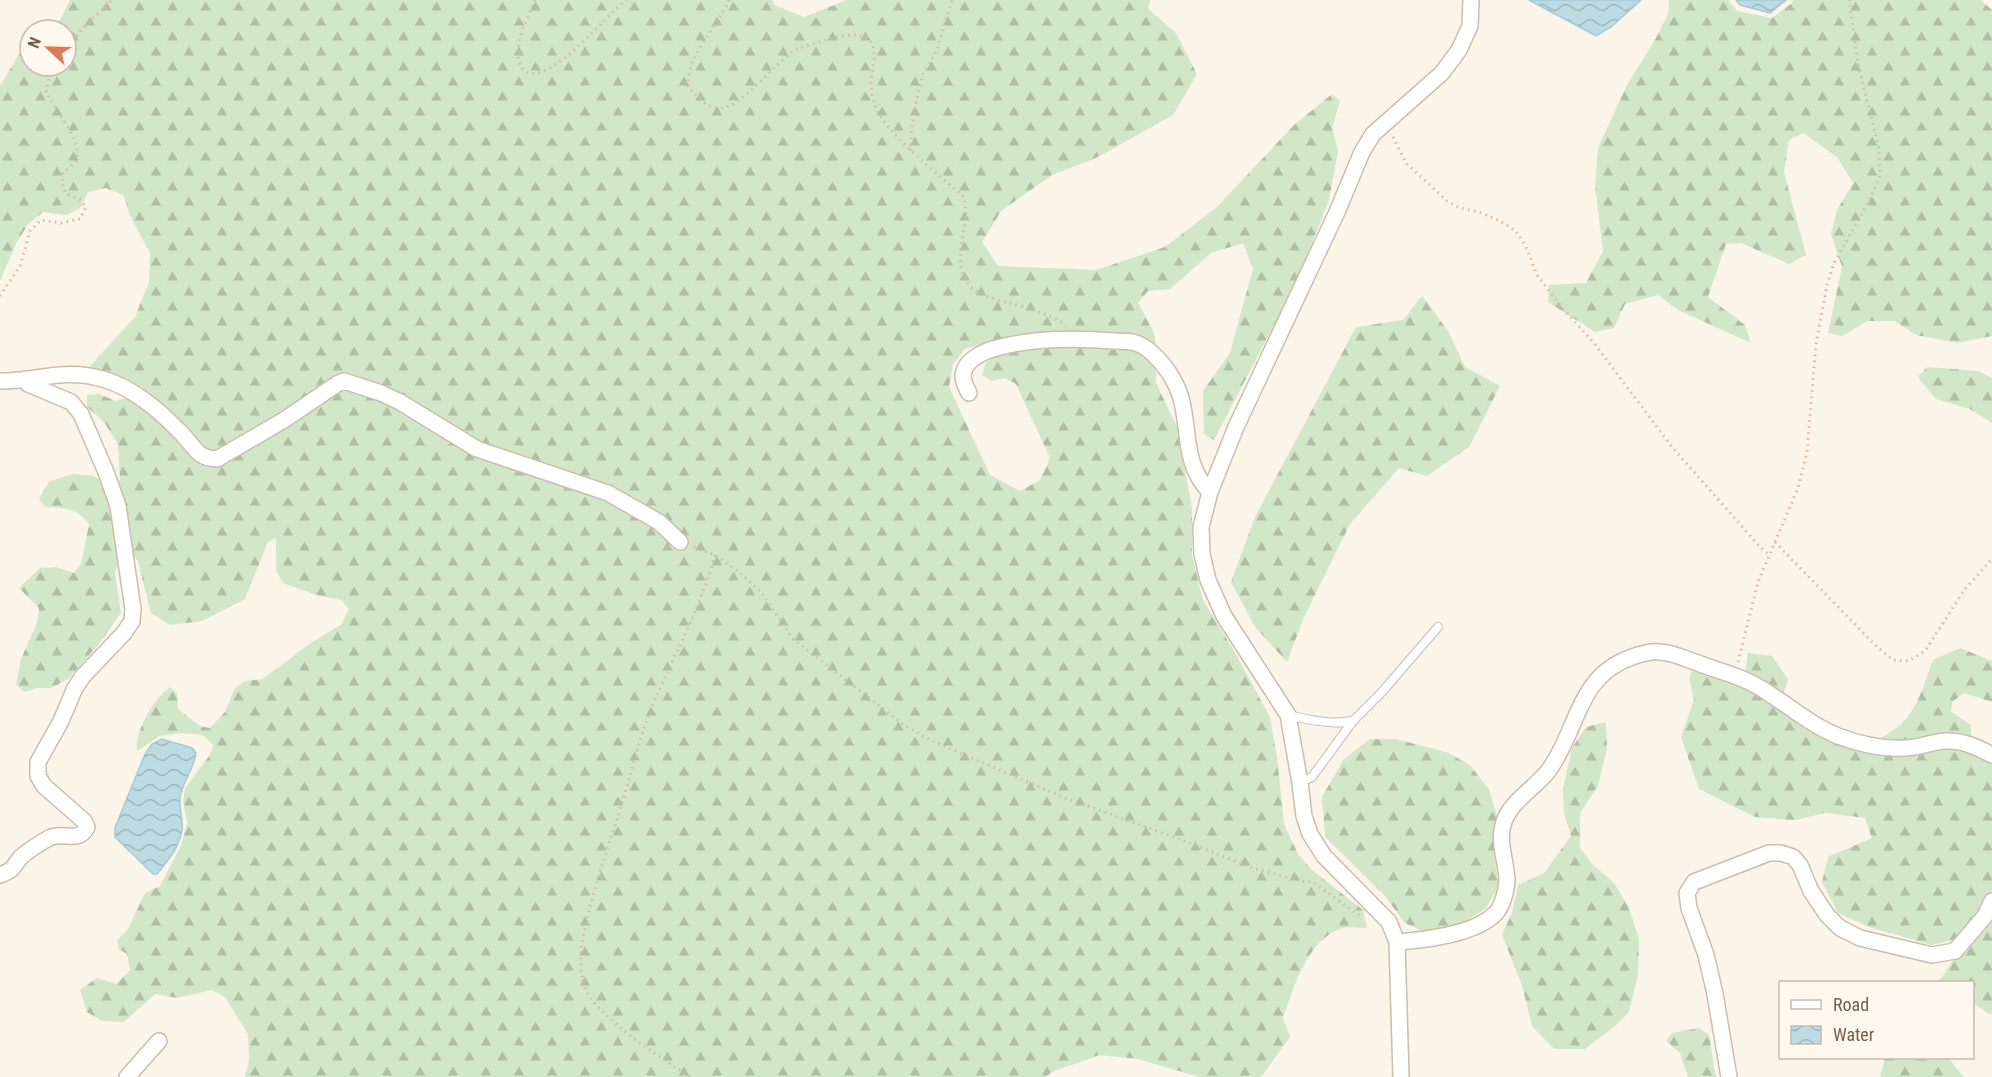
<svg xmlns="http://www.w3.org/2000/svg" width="1992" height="1077" viewBox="0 0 1992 1077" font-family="'Roboto Condensed',sans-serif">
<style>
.forest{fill:url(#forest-firs);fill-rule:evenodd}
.water{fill:url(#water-waves);stroke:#a4cad4;stroke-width:1.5}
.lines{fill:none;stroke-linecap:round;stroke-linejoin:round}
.service-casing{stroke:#ccbdae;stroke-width:10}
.minor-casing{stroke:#ccbdae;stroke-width:18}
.path{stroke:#d3b9a4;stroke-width:3;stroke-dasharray:1.5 4.5;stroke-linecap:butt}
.service{stroke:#fff;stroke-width:8}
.minor{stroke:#fff;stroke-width:15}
</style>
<defs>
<pattern id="forest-firs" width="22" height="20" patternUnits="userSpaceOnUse" patternTransform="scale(1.5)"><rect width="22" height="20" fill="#d2e7c7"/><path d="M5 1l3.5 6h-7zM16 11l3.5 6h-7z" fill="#afbea4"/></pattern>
<pattern id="water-waves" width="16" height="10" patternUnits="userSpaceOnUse" patternTransform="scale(1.5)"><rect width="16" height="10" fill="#bddbe3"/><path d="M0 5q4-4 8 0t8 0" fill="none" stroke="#9eb5ba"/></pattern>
</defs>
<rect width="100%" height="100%" fill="#fbf4e8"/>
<!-- forest -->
<path class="forest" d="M70,0H772L775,5L804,17L847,0H1150L1148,9L1176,33L1197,74L1173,115L1096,158L1052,175L1001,211L982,242L998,266L1096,270L1165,247L1217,207L1294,125L1332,94L1340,101L1332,128L1338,151L1329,200L1298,279L1214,440L1204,434L1203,391L1230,353L1253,269L1243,243L1211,253L1170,289L1148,291L1138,303L1154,333L1157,350L1156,383L1177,427L1192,508V555L1203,600L1234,651L1270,717L1277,757L1284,824L1298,854L1312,870L1363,910L1367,928C1361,928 1354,927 1348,927C1309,933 1294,987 1283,1018L1290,1037L1261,1077H1199L1138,1059L1099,1055L1052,1072L1046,1077H245L249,1060L248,1034L225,997L212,990L177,998L155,994L124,1022L102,1021L87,1012L80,990L97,978L116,984L130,970L127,954L119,949L117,941L128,929L145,893L160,886L181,846L187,823L183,801L185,788L209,756L214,745L202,735L182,733L159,736L137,751C135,730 153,700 170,687L177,693L178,709L200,726L210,728L225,712L235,688L245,681L263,679L312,642L341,625L349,609L341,600L316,595L283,583L276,570V538L268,542L245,599L202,621L170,625L151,613L138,562L132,553L120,557L115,574L121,613L98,645L68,679L51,688H37L24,692L16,685L21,659L37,623L39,608L19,588L40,568L55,567L74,573L81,564L89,524C78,508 63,508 45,507L39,498L49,482L72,474L94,476L109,486L120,480L118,444L104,422L87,407V395L99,394L116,401L129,397L90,366L135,317L149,282L150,253L130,216L124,196L106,188L88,192L80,208L66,215L43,212L28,224L16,244L0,281V86L19,54L30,45V66H66V30H49L58,24ZM995,341L1006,347L986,363L982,375L992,381L1005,378L1016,384L1050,458L1040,480L1020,491L990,475L949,387L953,364L965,349Z
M1669,0H1728L1737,11L1772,18L1792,3L1793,0H1981L1992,10V336L1957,343L1916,335L1895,321H1868L1842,336L1828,333L1842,267L1831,234L1837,210L1853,183L1837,157L1803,133L1789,140L1784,172L1806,255L1789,264L1741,243L1726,244L1708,297L1745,325L1751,343L1678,310L1658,295L1625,304L1614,328L1595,332L1548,302L1549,285L1586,283L1603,251L1595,187L1598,148L1627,85L1656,38L1668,14Z
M1422,296L1448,331L1465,367L1500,386L1469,447L1427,476L1399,468L1350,524L1304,617L1287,662L1255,627L1231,582L1255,517L1356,327L1403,320Z
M1927,367L1978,371L1992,378V423L1970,409L1936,399L1918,377Z
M1960,648L1992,661V702L1964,693L1952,702L1951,712L1971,725V751L1992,764V890L1983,910L1957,939L1931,945L1869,927L1838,913L1822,882L1828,857L1872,838L1865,818L1825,813L1795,820L1755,817L1699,789L1681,737L1694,700L1689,678L1693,669L1745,674L1748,653L1772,656L1788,679L1780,706L1816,732L1855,750C1872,743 1891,735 1904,721C1919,706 1925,680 1933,660Z
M1606,722L1607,748L1598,786L1580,813V848L1592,864L1614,883L1628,906L1639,939L1638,975L1629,1012L1615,1026L1585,1049H1554L1532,1026L1523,989L1502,934L1512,913L1518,885L1544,873L1571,836L1564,814L1563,789L1572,748L1586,727Z
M1370,739H1396L1449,753L1471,766L1489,790L1498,818L1494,855L1499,886L1486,908L1464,922L1425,932L1405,923L1384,895L1325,837L1322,797L1344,759Z
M1992,916V1014H1989L1973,1003L1972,982H1936L1941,979L1953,960Z
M1699,1028L1709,1035L1716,1077H1688L1680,1053L1666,1041L1672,1033Z
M1885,1058H1948L1964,1077H1880Z"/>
<!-- water -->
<path class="water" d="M1529,0H1641L1611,27L1596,36Z
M1736,0H1786L1770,13L1740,5Z
M162,739L192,748L196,753C194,769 183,781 180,797C179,807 183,819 182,829C180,847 168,860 157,874H153L115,837V828L145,754L152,744Z"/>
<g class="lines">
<defs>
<path id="service" d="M1288,715C1309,720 1331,725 1353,721
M1300,783L1312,777L1353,721L1382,692L1438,627"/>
<path id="minor" d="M0,381C39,381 66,367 106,380C132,388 159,410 178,430C186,437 192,447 200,454C206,458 211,459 217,459L284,420L337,384L344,381L381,393L400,402L477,449L608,493L659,522L680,542
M969,393C966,387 961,379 964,371C966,362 979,354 987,351C1024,338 1075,338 1114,341C1121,341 1130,341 1136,343C1141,345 1148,349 1152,353C1165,365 1176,381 1181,398C1190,432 1183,465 1210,492
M0,875C16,869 12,867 21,857C29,850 40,843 49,838C63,831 79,844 87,827L84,821L44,786L38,776V762L60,723L75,688L83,676L124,633L132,621L133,609L118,506L106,472L81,414L71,402L28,384L25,379
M1397,942C1425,940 1476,934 1496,913C1503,905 1507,888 1507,879C1506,861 1498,842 1503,825C1509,801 1536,788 1549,770C1579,728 1577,676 1632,657C1641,654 1650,651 1659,652C1672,652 1685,659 1698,663C1717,671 1739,675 1757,686C1785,702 1808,724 1838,736C1859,744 1882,749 1904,748C1918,748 1931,742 1945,741C1962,740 1977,747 1992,755
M127,1077L159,1041
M1401,1077L1397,942L1389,922L1324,856L1310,834L1304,816L1300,783L1288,715L1224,616L1208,580L1202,554L1201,527L1210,492L1236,427L1337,212L1362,152L1373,134L1442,73L1459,50L1470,26L1471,0
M1729,1077L1715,994L1706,955L1689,908L1687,893L1694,882L1769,853H1781L1793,857L1800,865L1811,891L1827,915L1840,928L1860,938L1932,955L1955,951L1985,916L1992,901"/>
</defs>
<!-- service casing -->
<use href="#service" class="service-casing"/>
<!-- minor casing -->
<use href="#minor" class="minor-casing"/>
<!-- path -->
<path class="path" d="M535,0C528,17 508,55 524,70C546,91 608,13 626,0
M729,0C717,29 687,53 688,87C697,96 707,109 721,108C741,107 774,65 792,52C801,46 842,35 853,35C881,35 874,58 872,75C870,83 872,95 874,102C881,131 941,176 964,197C970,221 958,243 961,267C963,292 989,297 1009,303C1028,307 1050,315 1066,325
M66,51L81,30L112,0
M1393,137L1406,163L1447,201L1460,208L1479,212L1500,221L1516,231L1526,247L1537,275L1559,304L1594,343L1672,447L1760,547L1769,555
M911,151V134L917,96L923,74L936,52L952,0
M0,296L20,266L30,231L41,220L61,223L80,219L86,207L79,199L66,194L62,183L63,173C67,169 74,165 76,160C84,144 54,108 46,92L50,75L56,66
M1775,542L1876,646L1893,660L1908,661L1925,651L1965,589L1992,559
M694,547L715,555L739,572L762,593L792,638L904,725L932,741L1063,797L1190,843L1252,868L1302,881L1313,882L1360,916
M1738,662L1758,582L1798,488L1807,452L1816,344L1827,285L1834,263L1870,199L1880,176L1879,149L1859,68L1849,0
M690,1077C664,1060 598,1017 586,990C581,979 580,961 581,950C588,901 607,853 621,806C632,771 640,735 654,702C675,653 701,607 715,555"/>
<!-- service -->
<use href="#service" class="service"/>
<!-- minor -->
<use href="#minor" class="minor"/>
</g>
<!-- legend -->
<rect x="1779" y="981" width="195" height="78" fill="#fef8ee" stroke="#c6baae" stroke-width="1.5"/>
<rect x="1791" y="1000" width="30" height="9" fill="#ffffff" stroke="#c6baae" stroke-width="1.5"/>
<text x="1833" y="1011" font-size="18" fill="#735d4e">Road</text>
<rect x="1791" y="1026" width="30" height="18" fill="url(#water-waves)" stroke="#c6baae" stroke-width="1.5"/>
<text x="1833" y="1041" font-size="18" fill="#735d4e">Water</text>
<!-- north arrow -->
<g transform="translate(48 48) rotate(292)"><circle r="28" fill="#fef8ee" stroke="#c6baae" stroke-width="1.5"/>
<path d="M0-4.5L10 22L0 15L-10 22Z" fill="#da7c57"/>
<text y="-9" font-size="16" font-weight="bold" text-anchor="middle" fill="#735d4e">N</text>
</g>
</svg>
